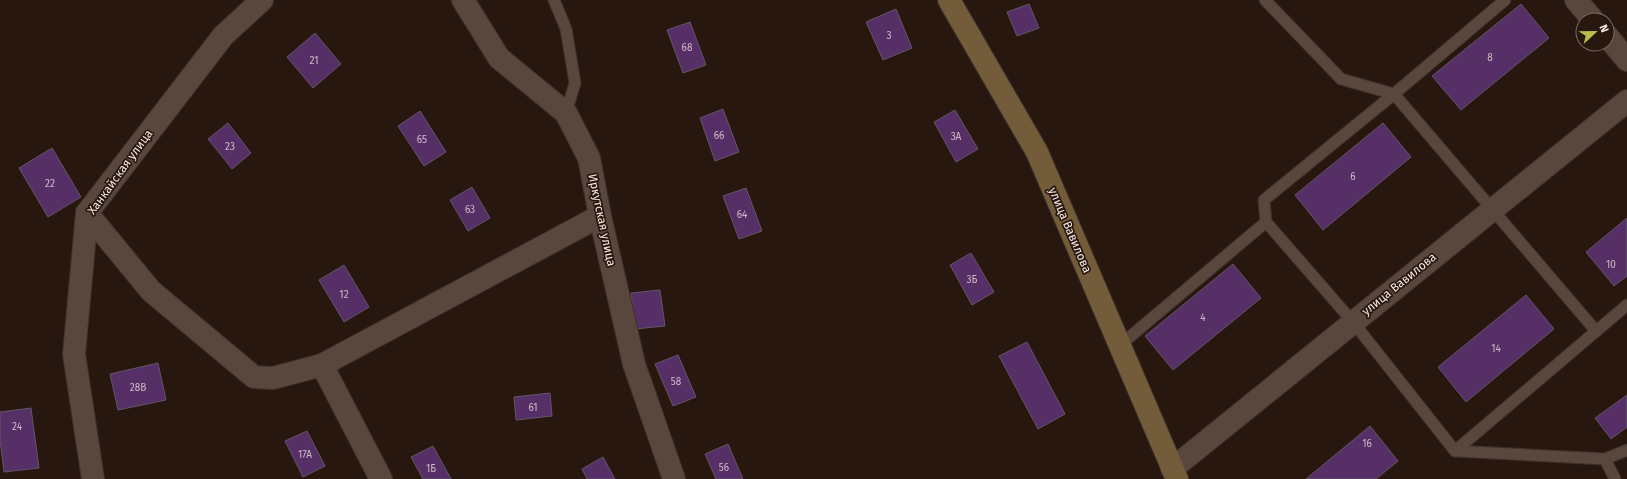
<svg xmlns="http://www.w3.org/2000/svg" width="1627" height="479" viewBox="0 0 1627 479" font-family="'Fira Sans',sans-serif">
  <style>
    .building { fill: #562f67; stroke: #625667 }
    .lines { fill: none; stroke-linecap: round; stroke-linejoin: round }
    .lane-casing { stroke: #3e312e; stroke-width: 13 }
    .street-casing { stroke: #3e312e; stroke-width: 24 }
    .secondary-casing { stroke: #3e312e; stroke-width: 24 }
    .lane { stroke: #59463d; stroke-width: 11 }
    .street { stroke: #59463d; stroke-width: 22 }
    .secondary { stroke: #725c39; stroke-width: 22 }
    .labels { text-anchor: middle; stroke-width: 3.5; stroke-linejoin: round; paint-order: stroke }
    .number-label { font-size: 10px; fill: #ccb9c3 }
    .street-label { font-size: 12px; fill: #f4e7e2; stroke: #28170f }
  </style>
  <rect width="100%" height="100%" fill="#28170f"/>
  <g class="building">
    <path d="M1029 4 1039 28 1017 36 1007 12Z"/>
    <path d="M1521 4 1549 38 1461 110 1432 76Z"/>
    <path d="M896 9 912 48 883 60 866 22Z"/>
    <path d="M690 22 706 65 683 73 667 30Z"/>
    <path d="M315 33 341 64 313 88 287 57Z"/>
    <path d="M723 109 739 152 715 161 700 118Z"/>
    <path d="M955 110 978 149 956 162 934 122Z"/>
    <path d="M420 111 446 152 424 166 398 126Z"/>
    <path d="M228 123 251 153 232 169 208 139Z"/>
    <path d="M1383 123 1411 157 1323 230 1295 195Z"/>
    <path d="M52 148 81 197 48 217 19 168Z"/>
    <path d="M472 187 490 218 468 231 450 200Z"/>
    <path d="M746 188 762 231 739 239 723 196Z"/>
    <path d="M1627 218V276L1614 286 1586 252Z"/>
    <path d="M971 253 994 292 972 305 950 265Z"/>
    <path d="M1233 264 1261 298 1173 370 1145 336Z"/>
    <path d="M344 265 369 307 344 322 319 280Z"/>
    <path d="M660 290 665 326 635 329 631 293Z"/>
    <path d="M1526 295 1554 329 1466 402 1438 367Z"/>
    <path d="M1027 342 1065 414 1038 429 999 356Z"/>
    <path d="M678 355 696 397 673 406 655 364Z"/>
    <path d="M158 363 166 400 118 410 110 374Z"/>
    <path d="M550 393 552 416 516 420 514 397Z"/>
    <path d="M1627 395V427L1611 439 1595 418Z"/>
    <path d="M31 408 39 468 4 472 0 440V412Z"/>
    <path d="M1370 426 1398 461 1376 479H1306Z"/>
    <path d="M307 431 325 466 303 477 285 441Z"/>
    <path d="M728 444 743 479H716L705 454Z"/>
    <path d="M433 446 451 479H423L411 457Z"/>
    <path d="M603 457 615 479H587L582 469Z"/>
  </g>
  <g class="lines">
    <defs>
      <g id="lane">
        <path d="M554 0 566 29 575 83 566 113"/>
        <path d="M1265 0 1341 79 1394 94 1596 331"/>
        <path d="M1505 0 1394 94 1264 200 1266 222 1353 322 1455 451 1605 459 1627 450"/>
        <path d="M1119 346 1266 222"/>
        <path d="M1455 451 1627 305"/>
        <path d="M1605 459 1615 479"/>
      </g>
      <g id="street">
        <path d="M463 0 499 58 566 113 589 158 600 216 634 364 674 479"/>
        <path d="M1576 0 1593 20"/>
        <path d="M1607 36 1627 60"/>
        <path d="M87 213 151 291 254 377 273 378 322 365 600 216"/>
        <path d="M322 365 381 479"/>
        <path d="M1172 469 1627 101"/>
        <path d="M93 479 74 354 87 213 223 36 262 0"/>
      </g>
      <path id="secondary" d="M949 0 1037 152 1177 479"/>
    </defs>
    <use href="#lane" class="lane-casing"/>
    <use href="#street" class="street-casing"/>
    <use href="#secondary" class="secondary-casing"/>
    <use href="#lane" class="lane"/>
    <use href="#street" class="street"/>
    <use href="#secondary" class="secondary"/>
  </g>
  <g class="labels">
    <g class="number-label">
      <text x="889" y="39">3</text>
      <text x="687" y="51">68</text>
      <text x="1490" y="61">8</text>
      <text x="314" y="64">21</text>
      <text x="719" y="139">66</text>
      <text x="956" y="140">3А</text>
      <text x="422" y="143">65</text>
      <text x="230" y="150">23</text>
      <text x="1353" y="180">6</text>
      <text x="50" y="187">22</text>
      <text x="470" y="213">63</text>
      <text x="742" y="218">64</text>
      <text x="1611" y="268">10</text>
      <text x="972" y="283">3Б</text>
      <text x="344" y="298">12</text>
      <text x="1203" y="321">4</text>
      <text x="1496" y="352">14</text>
      <text x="676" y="385">58</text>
      <text x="138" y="391">28В</text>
      <text x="533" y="411">61</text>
      <text x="17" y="430">24</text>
      <text x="1367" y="447">16</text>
      <text x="305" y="458">17А</text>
      <text x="724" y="471">56</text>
      <text x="431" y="472">1Б</text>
    </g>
    <g class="street-label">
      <text transform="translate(120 172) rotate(-54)" y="4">Ханкайская улица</text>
      <text transform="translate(602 220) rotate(78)" y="4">Иркутская улица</text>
      <text transform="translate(1070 230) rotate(67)" y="4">улица Вавилова</text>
      <text transform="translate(1399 284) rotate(-39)" y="4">улица Вавилова</text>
    </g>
  </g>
  <g transform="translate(1595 32) rotate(68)"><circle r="19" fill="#28170f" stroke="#7a6a63"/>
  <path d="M0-3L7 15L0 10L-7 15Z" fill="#b9c046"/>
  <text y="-6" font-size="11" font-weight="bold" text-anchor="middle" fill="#f4e7e2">N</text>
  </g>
</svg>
